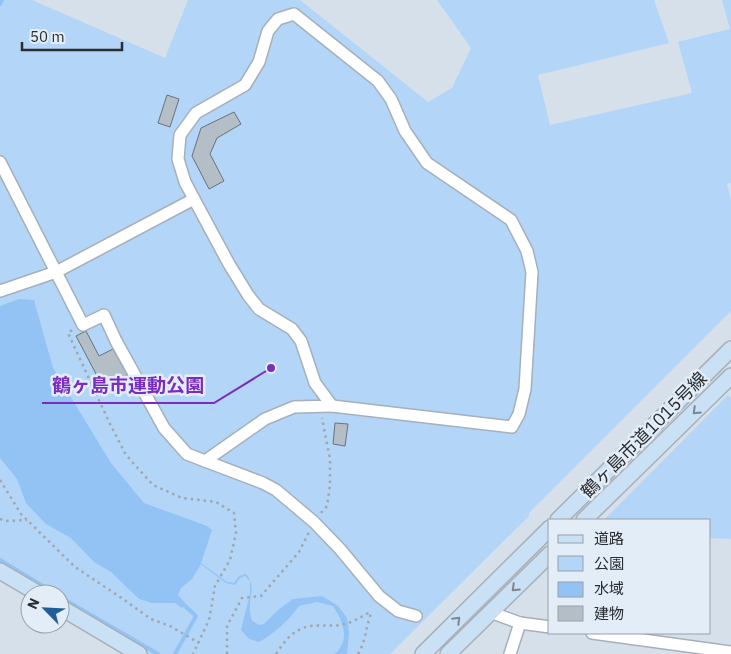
<svg xmlns="http://www.w3.org/2000/svg" width="731" height="654" viewBox="0 0 731 654" font-family="'IBM Plex Sans','Noto Sans JP',sans-serif">
  <style>
    .green { fill: #b3d5f7 }
    .water { fill: #92c3f4 }
    .lines { fill: none; stroke-linecap: round; stroke-linejoin: round }
    .stream { stroke: #92c3f4; stroke-width: 4 }
    .building { fill: #b4bec7; stroke: #69727b }
    .street-casing { stroke: #a6b0ba; stroke-width: 14 }
    .secondary-casing { stroke: #a6b0ba; stroke-width: 18 }
    .path { stroke: #a0a7af; stroke-width: 2.5; stroke-dasharray: 2.5 4; stroke-linecap: butt }
    .street { stroke: #fff; stroke-width: 11 }
    .secondary { stroke: #cae0f4; stroke-width: 15 }
    .oneway { stroke: #7a8692 }
    .labels { text-anchor: middle; stroke-width: 5; stroke-linejoin: round; paint-order: stroke }
    .street-label { font-size: 18px; fill: #292c30; stroke: #e3edf8 }
    .leader { fill: none; stroke: #7b2cbf; stroke-width: 2 }
    .callout-dot { fill: #7b2cbf; stroke: #e3edf8; stroke-width: 2 }
    .callout-label { font-size: 19px; text-anchor: middle; font-weight: bold; fill: #7b2cbf; stroke: #e3edf8; stroke-width: 5; stroke-linejoin: round; paint-order: stroke }
  </style>
  <rect width="100%" height="100%" fill="#d6e0ea"/>
  <g class="green">
    <path d="M0 0H32L165 58 188 0H300L428 102 452 88 471 48 437 0H654L669 43 538 75 550 125 692 93 678 42 730 29 722 0H731V183L727 184 731 200V311L529 513V516L390 654H149L60 601V594H48L0 565Z"/>
    <path d="M728 395 731 398V539L710 538V520H604Z"/>
  </g>
  <path class="water" d="M19 299 34 300 53 368 111 463 144 503 207 526 212 530 201 563 227 582 234 583 239 576 246 574C257 587 248 599 250 613 250 614 252 621 253 621L259 625 264 624 278 610 293 599 322 596 338 606 347 618 349 632 347 654H334C336 652 339 651 340 648 349 634 341 618 333 606L317 602 299 606C288 621 275 633 259 642L249 639 241 630 250 594V581L245 576 240 578 235 585 226 583 201 564 192 579 181 588 178 595 185 603 182 608 175 603H152L139 599 111 572 94 562 71 538 46 524 26 503 17 479 0 458V306Z"/>
  <g class="lines">
    <g class="stream">
      <path d="M0 4 2 0"/>
      <path d="M0 560 56 594"/>
      <path d="M60 597 158 654"/>
      <path d="M175 654 196 616 184 605"/>
    </g>
  </g>
  <g class="building">
    <path d="M167 95 179 99 170 127 158 123Z"/>
    <path d="M234 112 241 124 217 138 210 154 224 181 209 189 192 156 201 128Z"/>
    <path d="M86 331 99 356 113 349 128 376 104 389 76 336Z"/>
    <path d="M335 423 348 424 345 446 333 444Z"/>
  </g>
  <g class="lines">
    <defs>
      <g id="street">
        <path d="M0 162 83 325 104 315 116 341 164 428 187 454 205 461 265 419 294 407 332 406 315 383 301 341 292 329 259 309 248 295 229 264 194 199 56 272 0 291"/>
        <path d="M194 199 185 182 178 159 180 135 196 113 245 85 259 62 268 31 278 19 294 14 378 81 391 99 405 131 427 163 511 220 527 251 532 272 525 389 519 414 512 427 332 406"/>
        <path d="M205 461 263 483 276 490 314 522 340 549 379 596 398 611 416 616"/>
        <path d="M490 612 520 623 510 654"/>
        <path d="M520 623 550 627"/>
        <path d="M592 633 731 652"/>
      </g>
      <g id="secondary">
        <path d="M558 520 731 349"/>
        <path d="M584 520 731 376"/>
        <path d="M0 571 39 594"/>
        <path d="M60 607 139 654"/>
        <path d="M423 654 550 528"/>
        <path d="M448 654 550 554"/>
      </g>
    </defs>
    <use href="#street" class="street-casing"/>
    <use href="#secondary" class="secondary-casing"/>
    <g class="path">
      <path d="M72 330 68 333 110 424 126 455 153 485 182 498 216 502 234 513 236 533 230 560 215 586 209 620 193 654"/>
      <path d="M0 480 21 514 75 567 120 597 151 619 170 626 199 643"/>
      <path d="M321 513 327 506 330 485V459L322 418"/>
      <path d="M0 519 5 521 27 520"/>
      <path d="M227 654V626L242 598 261 596 299 552 309 532"/>
      <path d="M276 654C283 644 289 634 301 629 312 623 327 627 340 625 352 623 361 617 372 611"/>
      <path d="M358 654C366 641 366 625 372 611"/>
    </g>
    <use href="#street" class="street"/>
    <use href="#secondary" class="secondary"/>
  </g>
  <defs><path id="oneway-chevron" d="M-2-3.5L2.5 0L-2 3.5" fill="none" stroke-width="1.6" stroke-linecap="round" stroke-linejoin="round" transform="scale(1.25)"/></defs>
  <g class="oneway">
    <use href="#oneway-chevron" transform="translate(696 411) rotate(136)"/>
    <use href="#oneway-chevron" transform="translate(515 588) rotate(136)"/>
    <use href="#oneway-chevron" transform="translate(457 620) rotate(-45)"/>
  </g>
  <g class="labels">
    <g class="street-label">
      <text transform="translate(644 435) rotate(-45)" y="6">鶴ヶ島市道1015号線</text>
    </g>
  </g>
  <path class="leader" d="M271 368L214 403H42"/>
  <circle class="callout-dot" cx="271" cy="368" r="5"/>
  <g class="callout-label">
    <text x="128" y="392">鶴ヶ島市運動公園</text>
  </g>
  <rect x="548" y="519" width="162" height="115" fill="#e3edf8" stroke="#99a0a8"/>
  <rect x="558" y="535" width="25" height="8" fill="#cae0f4" stroke="#99a0a8"/>
  <text x="594" y="544" font-size="15" fill="#292c30">道路</text>
  <rect x="558" y="556" width="25" height="15" fill="#b3d5f7" stroke="#99a0a8"/>
  <text x="594" y="569" font-size="15" fill="#292c30">公園</text>
  <rect x="558" y="582" width="25" height="15" fill="#92c3f4" stroke="#99a0a8"/>
  <text x="594" y="594" font-size="15" fill="#292c30">水域</text>
  <rect x="558" y="606" width="25" height="15" fill="#b4bec7" stroke="#99a0a8"/>
  <text x="594" y="619" font-size="15" fill="#292c30">建物</text>
  <g transform="translate(45 609) rotate(294)"><circle r="24" fill="#e3edf8" stroke="#99a0a8"/>
  <path d="M0-4L9 19L0 12L-9 19Z" fill="#205f95"/>
  <text y="-8" font-size="14" font-weight="bold" text-anchor="middle" fill="#292c30">N</text>
  </g>
  <path d="M22 42v8h100v-8" fill="none" stroke="#292c30" stroke-width="2.5"/>
  <text x="30" y="42" font-size="15" fill="#292c30" stroke="#e3edf8" stroke-width="4" paint-order="stroke">50 m</text>
</svg>
